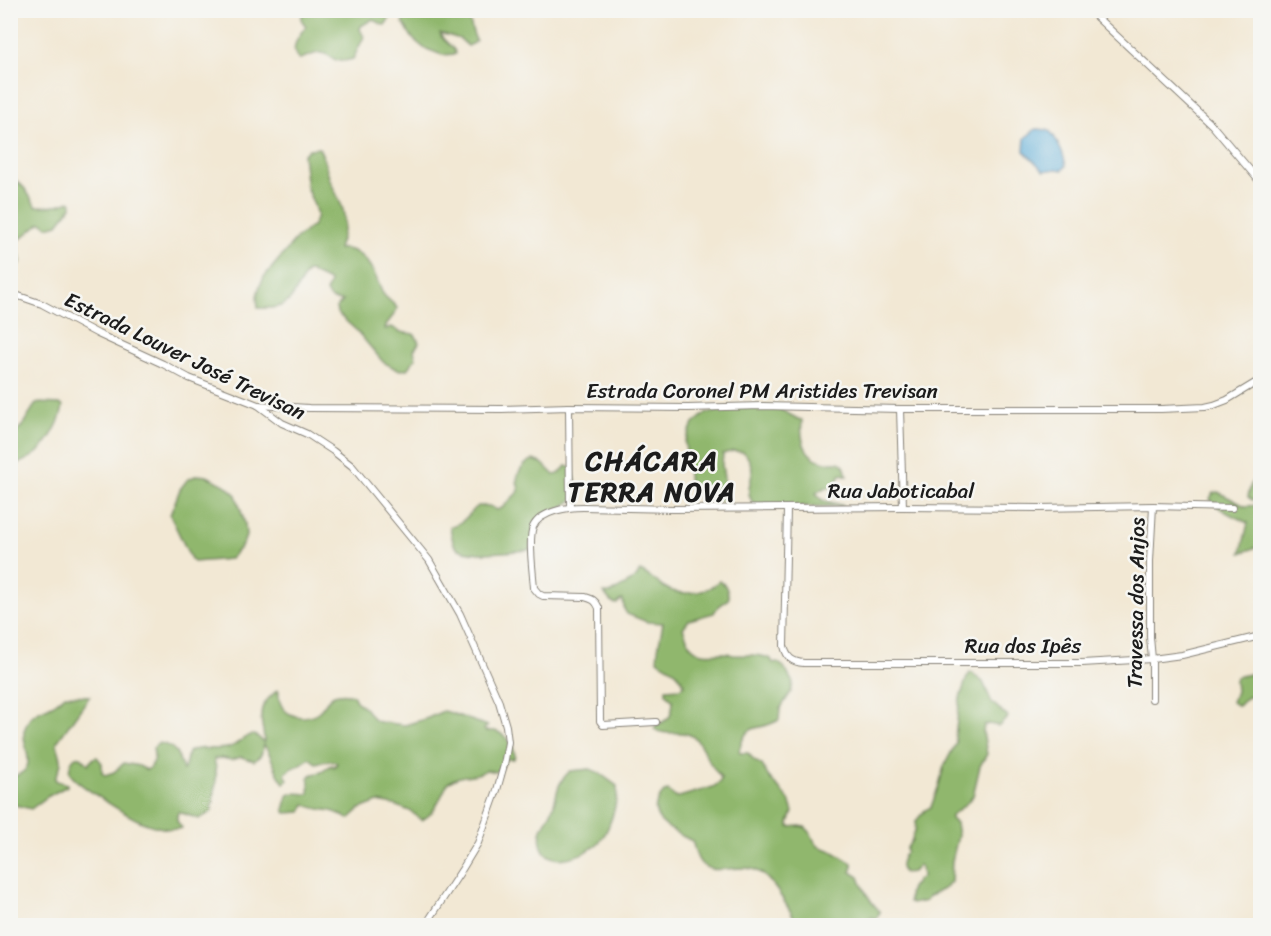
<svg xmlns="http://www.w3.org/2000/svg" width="1271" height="936" viewBox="0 0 1271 936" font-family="Sriracha,sans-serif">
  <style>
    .forest { fill: #90b76d; stroke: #566a44; stroke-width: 1.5 }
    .water { fill: #5eadd8; stroke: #3d647a; stroke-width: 1.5 }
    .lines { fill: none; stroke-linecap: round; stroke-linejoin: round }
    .minor-casing { stroke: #878278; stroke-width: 8 }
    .minor { stroke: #fff; stroke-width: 6 }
    .labels { text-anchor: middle; stroke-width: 5; stroke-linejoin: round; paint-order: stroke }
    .street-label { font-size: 21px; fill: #1c1c1c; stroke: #f6f6f2 }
    .district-label { font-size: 27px; font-weight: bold; letter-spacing: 1.5px; fill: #1c1c1c; stroke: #f6f6f2 }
  </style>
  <rect width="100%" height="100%" fill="#f6f6f2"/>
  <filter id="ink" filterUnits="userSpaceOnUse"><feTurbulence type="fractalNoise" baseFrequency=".0167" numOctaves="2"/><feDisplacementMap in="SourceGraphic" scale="12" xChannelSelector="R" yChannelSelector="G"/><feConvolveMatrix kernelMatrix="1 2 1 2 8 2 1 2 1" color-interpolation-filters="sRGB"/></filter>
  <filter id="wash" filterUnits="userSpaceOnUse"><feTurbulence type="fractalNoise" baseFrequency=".008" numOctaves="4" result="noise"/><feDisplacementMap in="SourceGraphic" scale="24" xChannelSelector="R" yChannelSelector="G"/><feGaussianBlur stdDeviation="1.35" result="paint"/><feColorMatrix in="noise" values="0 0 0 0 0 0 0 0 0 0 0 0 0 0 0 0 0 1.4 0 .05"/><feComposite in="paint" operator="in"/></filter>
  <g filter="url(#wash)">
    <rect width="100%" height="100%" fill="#f2e8d4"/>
    <g class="forest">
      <path d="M302 11 392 10 393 14 385 25H383L373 19 361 26 360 29 364 37 353 59C330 66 334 53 319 53 312 54 305 58 299 59 288 50 299 35 306 26L302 21Z"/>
      <path d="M401 11H466C471 21 471 30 476 40L474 43 468 46 460 39 440 33C442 42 454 45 456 54L442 55 424 48 413 39 403 23Z"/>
      <path d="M319 148C325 158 326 169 330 180 333 188 337 194 340 202 348 217 343 234 338 249 359 247 371 264 378 282 380 286 381 291 384 295 388 300 393 302 397 308 395 317 387 320 385 329L392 327C393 328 400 332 401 332 412 335 415 330 419 343L414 350 416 358 407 369 402 370 396 369 383 362 356 330 337 313 336 308 343 301C334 300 330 301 326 292L330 283 329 281 314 274 310 271 307 272C290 297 294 310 258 308L257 296 259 288 264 277 297 238 313 225 317 216 314 205 307 189 303 155 309 149Z"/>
      <path d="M10 177C17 181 23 185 27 192 31 197 31 201 36 206 47 207 60 205 70 201L72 203 71 207 58 224 48 227 43 223H40L18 241 17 243 21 262 17 266 11 268Z"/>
      <path d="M37 403 60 404 63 406C61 422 49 442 37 453 30 459 19 463 11 467V436C16 432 22 427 26 421 30 414 31 409 37 403Z"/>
      <path d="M736 406 776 407 798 419 802 420C800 439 804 458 826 462 833 463 839 459 844 466 846 469 846 473 847 476L842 474 839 476 836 486 824 488 816 493 822 500 845 506 756 507C739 488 759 479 749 460 748 457 745 454 743 452L733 451 723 454 722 465 725 485 722 501 699 497 689 487 685 442 693 424 707 412 711 413Z"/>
      <path d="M533 460 542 463 554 475 559 474 566 466 571 468C573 474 576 480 577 486 580 506 551 508 541 520 534 528 536 541 529 550 514 551 464 558 455 546 452 541 451 533 450 527 468 521 465 516 478 506H490L497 510 502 508 519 491C519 487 517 484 517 480 518 471 525 462 533 460Z"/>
      <path d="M1260 474V501L1252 500 1248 497C1250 487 1251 479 1260 474Z"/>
      <path d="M197 475 207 476 225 485 236 495 245 524 246 536 243 544 230 559 194 562 191 559 170 515 180 489 187 480Z"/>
      <path d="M1218 492 1245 506 1260 505V546L1241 553 1248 523C1236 517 1218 510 1210 499L1213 493Z"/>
      <path d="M640 571C649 575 656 582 664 587 680 597 706 594 719 581 727 584 727 590 729 598 724 604 717 605 714 613L689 620 683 628C685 633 687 640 690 645 700 657 712 653 725 653 732 653 728 654 734 655 748 656 758 653 771 659L773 663 777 662 784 667 793 683 791 692 780 709 779 720C756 733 747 720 739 751L740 753H748L755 761 762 765 768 776 789 800 793 812 789 823V827L800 826 805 827 810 832 815 842 818 846 832 851 852 863 853 867 851 872 859 877C863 891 871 902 880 912L876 919 870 917 867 925H799C789 911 774 880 759 872 739 860 709 881 698 859 695 853 694 846 692 841 672 831 640 817 664 792L668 791 675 797H679L713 787 720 782 721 778C716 771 711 765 707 758 701 746 697 734 682 733 672 732 663 735 654 729L656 725C670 720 672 716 673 701L666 693V689L680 688 684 685C680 672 668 666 657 660L658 649 663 623 647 622 627 614 624 609 623 600H621L617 604 612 603 604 593H612C622 584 633 585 640 571Z"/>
      <path d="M1260 657V698L1247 697 1238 706 1232 702 1236 691 1235 681 1236 677 1254 673Z"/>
      <path d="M970 673H973L975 676 983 682 992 703C998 706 1000 712 1007 715L1008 717 999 726 989 724 984 725 983 732 987 754 980 766 973 796 968 802 951 816V819L956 823 958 836 952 861 951 882 947 885V887L928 897 926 901 912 904 909 902C909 894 909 887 915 884L916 881 922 877 921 868 919 865 913 872 904 873C903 871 901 869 901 867 900 863 904 854 907 852L906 849 912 840 913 834 915 831 916 821 925 810 931 807 939 785 944 766 956 743 955 736 960 698 967 677Z"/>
      <path d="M277 690 279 691C276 713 300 724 318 712 324 708 326 699 334 695 340 693 347 693 353 695L356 701 366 709 374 720 379 722 405 725 428 718 443 711 448 712 488 726 484 729 485 731C486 731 495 731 495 731 506 734 517 748 514 759H507L501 768 496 772 486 770C474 779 461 772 448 783 441 796 436 813 422 820L410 811 394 805 378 802 360 809 349 819C344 817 340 814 335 812 325 809 314 810 305 804L301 812 286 813 284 810 288 795 294 793 309 794C310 789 308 780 309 778 310 773 315 774 318 773 324 772 327 767 332 765L334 767 337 763C331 758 322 762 316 763L309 758C302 766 292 765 285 774L288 780 284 783C274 772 273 756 264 745L261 755 254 761 241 757 231 760 222 758 214 759C219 775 214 794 212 810L210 813 199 819 179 812 177 815V821L182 828C173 832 152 826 142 822 130 817 73 783 70 773 68 766 73 754 81 757 83 758 87 763 88 764L94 758 97 757 102 763V773L105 775 114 772 124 763 139 766 147 770C155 762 155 759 153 748L159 743C177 746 178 755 183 770L185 767 188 752C200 745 213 751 227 748 236 747 243 735 253 735 258 735 261 740 264 743 265 732 257 715 264 704 267 699 273 695 277 690Z"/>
      <path d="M65 695 90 696 57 742C57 749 62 756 61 763 60 768 57 774 55 779L57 781 67 784V786L47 797 31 809 11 804V777C41 770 22 749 24 731 25 727 28 721 30 718 35 711 43 710 50 706 56 704 60 699 65 695Z"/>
      <path d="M590 769 599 773 617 786C618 802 609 836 595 846 582 856 550 868 542 847 540 842 540 838 541 833 542 826 548 819 551 812 559 794 554 786 570 771Z"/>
    </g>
    <path class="water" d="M1036 129C1053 129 1052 133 1060 148 1063 154 1065 158 1066 166L1063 170 1056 169 1044 171 1024 151 1025 138Z"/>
  </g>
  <g filter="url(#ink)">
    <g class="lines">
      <defs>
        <g id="minor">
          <path d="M1089 10 1212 125 1260 182"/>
          <path d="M10 293 42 304 98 334 163 364 189 378 258 405 282 423 307 434 333 451 352 466 429 560 460 614 499 702 506 726 508 742 504 765 497 790 478 843 461 871 425 926"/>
          <path d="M258 405 309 408 502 409 569 407 688 408 762 406 900 409H1161L1205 407 1214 405 1227 400 1260 380"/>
          <path d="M569 407 570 507"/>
          <path d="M900 409 903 507"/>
          <path d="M787 509 784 646C787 658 792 662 804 663H1082L1152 659 1182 655 1260 636"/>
          <path d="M1152 699V659L1150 637V561L1153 506"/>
          <path d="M656 722 603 725 600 721 599 608C596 601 593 599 585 597L543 596 539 594 534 588C533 573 528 539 533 527 540 511 568 507 583 507L674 509 903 507 1039 508 1153 506 1232 508"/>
        </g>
      </defs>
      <use href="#minor" class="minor-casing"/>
      <use href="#minor" class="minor"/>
    </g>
  </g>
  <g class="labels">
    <g class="street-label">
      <text transform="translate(185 356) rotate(26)" y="7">Estrada Louver José Trevisan</text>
      <text x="762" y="398">Estrada Coronel PM Aristides Trevisan</text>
      <text x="901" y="498">Rua Jaboticabal</text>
      <text transform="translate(1136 603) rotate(-89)" y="7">Travessa dos Anjos</text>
      <text x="1023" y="653">Rua dos Ipês</text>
    </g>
    <g class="district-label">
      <text x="652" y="470">CHÁCARA<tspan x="652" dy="31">TERRA NOVA</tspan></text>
    </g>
  </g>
  <rect width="1271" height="936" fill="none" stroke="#f6f6f2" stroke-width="36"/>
</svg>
